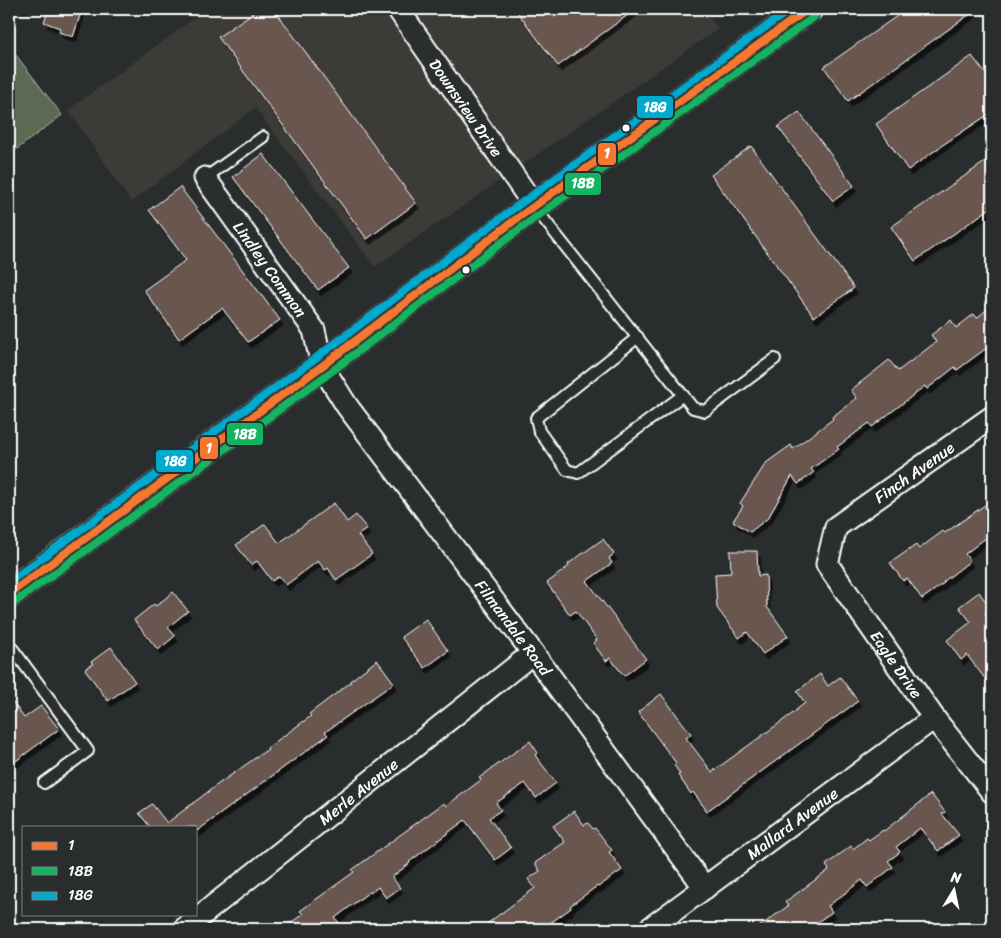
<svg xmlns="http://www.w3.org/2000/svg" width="1001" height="938" viewBox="0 0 1001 938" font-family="Sriracha,sans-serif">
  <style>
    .built { fill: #3c3a38 }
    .green { fill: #5c6a52; stroke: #aeb4a8 }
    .building { fill: #67574f; stroke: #fff; filter: url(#shadow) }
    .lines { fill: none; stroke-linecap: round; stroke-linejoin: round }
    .lane-casing { stroke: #fff; stroke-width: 14 }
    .street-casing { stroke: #fff; stroke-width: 25 }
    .primary-casing { stroke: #fff; stroke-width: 31 }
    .lane { stroke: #2a2d2e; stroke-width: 10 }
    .street { stroke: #2a2d2e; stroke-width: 21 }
    .primary { stroke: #746a5a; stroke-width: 28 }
    .bus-1-casing { stroke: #2a2d2e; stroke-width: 11 }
    .bus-2-casing { stroke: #2a2d2e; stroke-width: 11 }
    .bus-3-casing { stroke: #2a2d2e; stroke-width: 11 }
    .bus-1 { stroke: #f47831; stroke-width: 8 }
    .bus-2 { stroke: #13b361; stroke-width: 8 }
    .bus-3 { stroke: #00a9ce; stroke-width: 8 }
    .bus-dot { fill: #fff; stroke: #2a2d2e; stroke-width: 2 }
    .labels { text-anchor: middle; stroke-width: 4; stroke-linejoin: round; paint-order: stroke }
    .street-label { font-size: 16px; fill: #fff; stroke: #2a2d2e }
    .line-badge { stroke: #2a2d2e; stroke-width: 2 }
    .badge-label { font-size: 14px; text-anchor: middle; font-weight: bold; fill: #fff }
  </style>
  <defs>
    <filter id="shadow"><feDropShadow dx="3" dy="5.5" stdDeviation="0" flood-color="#0009"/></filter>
  </defs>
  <rect width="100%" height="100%" fill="#2a2d2e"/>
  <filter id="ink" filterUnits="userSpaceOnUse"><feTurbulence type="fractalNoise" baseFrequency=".02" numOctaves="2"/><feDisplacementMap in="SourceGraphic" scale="10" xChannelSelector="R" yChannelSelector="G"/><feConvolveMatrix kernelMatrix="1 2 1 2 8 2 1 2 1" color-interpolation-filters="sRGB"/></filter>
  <g filter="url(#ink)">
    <path class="built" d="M207 9H703L718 29 375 267 255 108 131 202 68 110Z"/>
    <path class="green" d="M9 46 62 115 9 155Z"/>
    <g class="building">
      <path d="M49 9H82L73 37 59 32 60 28 44 22Z"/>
      <path d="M258 9H274L416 203 367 239 218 37Z"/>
      <path d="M515 9H636L558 66Z"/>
      <path d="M907 9H977L848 101 824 67Z"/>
      <path d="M972 56 992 82V112L944 144 908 170 876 124Z"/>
      <path d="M799 112 854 186 833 201 778 127Z"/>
      <path d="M751 146 854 288 814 317 711 175Z"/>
      <path d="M263 154 349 268 318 290 233 177Z"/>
      <path d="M992 157V207L915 261 891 227Z"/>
      <path d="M180 187 280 320 248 342 222 308 179 339 144 290 186 260 149 210Z"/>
      <path d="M992 305V344L957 370 955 367 927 389 925 386 872 427 869 423 837 447 839 449 811 469 814 472 798 484 792 476 768 518 750 532 733 521 743 506 740 503 766 463 791 445 793 449 833 419 832 417 857 398 851 390 889 360 898 371 936 342 931 335 951 320 956 328 974 314 977 318Z"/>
      <path d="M992 500V533L965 554 970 561 943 582 944 583 922 599 907 578 903 581 890 563 916 545 919 549 943 531 945 533 972 514Z"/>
      <path d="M334 503 347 522 356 515 367 529 358 535 372 554 336 580 328 568 325 570 318 561 286 585 279 576 272 581 257 561 251 565 236 545 265 524 279 543Z"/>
      <path d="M603 539 614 554 609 558 612 563 587 581 646 659 624 676 610 658 606 661 593 643 597 640 576 611 570 615 547 583 569 566 568 564Z"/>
      <path d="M730 551H757L758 576 766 575 767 607 788 636 763 654 747 632 739 638 717 608 715 574 731 573Z"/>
      <path d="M173 592 188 611 168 627 175 636 158 650 134 620 154 604 156 606Z"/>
      <path d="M979 592 991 609 985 613 992 622V688L967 655 961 660 947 640 971 622 959 607Z"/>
      <path d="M426 619 448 651 425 668 401 637Z"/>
      <path d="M111 647 135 682 108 701 85 669 93 664 91 662Z"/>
      <path d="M377 660 394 683 325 732 328 735 197 831 196 827H150L139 813 152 804 167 823 217 785 268 749 267 748 311 716 309 714 351 682 350 681Z"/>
      <path d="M820 674 828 686 840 677 858 701 707 811 693 792 691 794 678 775 680 774 674 765 676 763 638 712 661 694 691 734 686 738 712 772 796 711V710L805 703 797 691Z"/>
      <path d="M9 697 24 718 41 706 59 729 9 766Z"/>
      <path d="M530 741 538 753 535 755 556 783 536 798 525 783 496 803 501 810 489 818 511 848 495 860 465 820 409 862 410 863 392 877 400 888 386 898 378 887 370 893 369 892 335 918 344 929H282L303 914 300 911 354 872 352 870 444 803 446 806 481 780 479 778Z"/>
      <path d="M931 794 945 812 942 814 959 835 938 851 920 828 896 847 900 852 888 861 893 867 867 887 862 880 828 906 832 912 807 929H756L788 906 785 902 829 870 826 865 851 846 853 849 867 838 869 840 883 830 884 831Z"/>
      <path d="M574 811 584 825 588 823 593 829 595 828 612 850 609 852 622 870 598 887 597 886 570 906 571 908 542 929H480L535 888 528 879 540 871 535 863 565 842 553 826Z"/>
    </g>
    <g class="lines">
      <defs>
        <g id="lane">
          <path d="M205 178 263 137"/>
          <path d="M535 208 693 408 705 411 775 359"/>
          <path d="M638 337 536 418 539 431 567 470 578 473 683 395"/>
          <path d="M9 644 88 751 44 783"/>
        </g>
        <g id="street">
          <path id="s1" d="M398 9 535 207"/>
          <path id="s2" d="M205 178 314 330 322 366 347 406 533 653 705 888"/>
          <path id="s3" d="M992 417 836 527 827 564 934 718 992 792"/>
          <path id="s4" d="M184 929 533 653"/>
          <path id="s5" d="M649 929 934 718"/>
        </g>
        <path id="primary" d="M9 594 322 366 515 220 808 9"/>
      </defs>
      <use href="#lane" class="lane-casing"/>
      <use href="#street" class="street-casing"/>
      <use href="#primary" class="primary-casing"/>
      <use href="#lane" class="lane"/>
      <use href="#street" class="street"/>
      <use href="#primary" class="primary"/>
      <defs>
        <path id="bus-1" d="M9 594 322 366 515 220 808 9"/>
        <path id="bus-2" d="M15 602 328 374 521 228 814 17"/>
        <path id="bus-3" d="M9 582 316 358 509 212 791 9"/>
      </defs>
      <use href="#bus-1" class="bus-1-casing"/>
      <use href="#bus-2" class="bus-2-casing"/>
      <use href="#bus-3" class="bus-3-casing"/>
      <use href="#bus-1" class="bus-1"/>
      <use href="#bus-2" class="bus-2"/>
      <use href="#bus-3" class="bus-3"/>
    </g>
  </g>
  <g class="bus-dot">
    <circle cx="626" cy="128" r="4.5"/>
    <circle cx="466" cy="270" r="4.5"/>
  </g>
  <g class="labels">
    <g class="street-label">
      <text dy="6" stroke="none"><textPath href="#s1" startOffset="120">Downsview Drive</textPath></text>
      <text dy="6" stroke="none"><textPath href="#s2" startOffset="112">Lindley Common</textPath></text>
      <text transform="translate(914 472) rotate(-35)" y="6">Finch Avenue</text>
      <text dy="6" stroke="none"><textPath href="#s2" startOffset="548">Filmandale Road</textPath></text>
      <text dy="6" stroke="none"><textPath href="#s3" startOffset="351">Eagle Drive</textPath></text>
      <text dy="6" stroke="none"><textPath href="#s4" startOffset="222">Merle Avenue</textPath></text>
      <text dy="6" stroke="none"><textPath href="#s5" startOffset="178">Mallard Avenue</textPath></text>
    </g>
  </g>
  <g class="line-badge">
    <rect x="636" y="95" width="38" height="24" rx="5" fill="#00a9ce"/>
    <rect x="597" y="142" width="20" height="24" rx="5" fill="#f47831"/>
    <rect x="564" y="172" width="38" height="24" rx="5" fill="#13b361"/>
    <rect x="226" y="422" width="38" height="24" rx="5" fill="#13b361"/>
    <rect x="199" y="436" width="20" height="24" rx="5" fill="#f47831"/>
    <rect x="155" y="449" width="39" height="24" rx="5" fill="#00a9ce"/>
  </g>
  <g class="badge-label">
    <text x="655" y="112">18G</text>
    <text x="607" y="158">1</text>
    <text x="583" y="188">18B</text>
    <text x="245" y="439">18B</text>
    <text x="209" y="453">1</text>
    <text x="175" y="466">18G</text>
  </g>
  <rect width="1001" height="938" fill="none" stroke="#2a2d2e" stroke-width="30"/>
  <rect x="15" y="15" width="971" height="908" fill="none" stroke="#fff" stroke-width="2" filter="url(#ink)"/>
  <rect x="22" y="826" width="175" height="90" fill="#2a2d2e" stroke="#7f8182"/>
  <rect x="32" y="842" width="25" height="8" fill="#f47831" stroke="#7f8182"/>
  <text x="68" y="850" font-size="15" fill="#ffffff">1</text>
  <rect x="32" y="867" width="25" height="8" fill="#13b361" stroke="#7f8182"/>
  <text x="68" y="876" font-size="15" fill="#ffffff">18B</text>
  <rect x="32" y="892" width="25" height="8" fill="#00a9ce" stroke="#7f8182"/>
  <text x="68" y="900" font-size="15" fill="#ffffff">18G</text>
  <g transform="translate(954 890) rotate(10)" stroke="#2a2d2e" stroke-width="4" paint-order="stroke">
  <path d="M0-4L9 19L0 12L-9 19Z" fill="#ffffff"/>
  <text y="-8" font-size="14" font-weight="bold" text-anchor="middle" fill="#ffffff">N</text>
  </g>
</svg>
